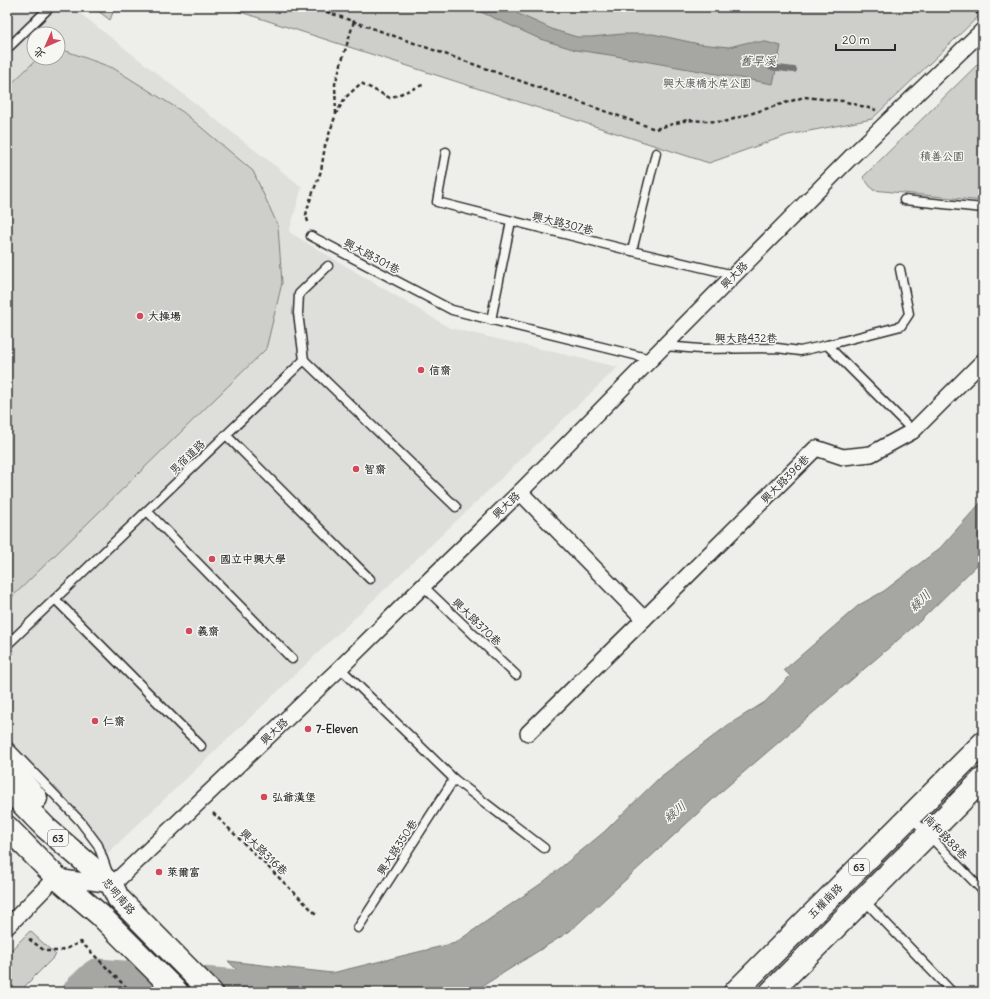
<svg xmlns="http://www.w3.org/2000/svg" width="990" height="999" viewBox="0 0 990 999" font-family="Delius,'LXGW WenKai TC',sans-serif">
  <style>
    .built { fill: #dededb; fill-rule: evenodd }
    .green { fill: #cececa; stroke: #7c7c7a }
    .water { fill: #a6a6a3; stroke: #757573 }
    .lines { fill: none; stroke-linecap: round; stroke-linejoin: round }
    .stream { stroke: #757573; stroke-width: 6 }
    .river { stroke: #a6a6a3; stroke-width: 35 }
    .service-casing { stroke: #2b2b2b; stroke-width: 11 }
    .minor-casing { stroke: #2b2b2b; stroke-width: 18 }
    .primary-casing { stroke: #2b2b2b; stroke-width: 25 }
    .path { stroke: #2b2b2b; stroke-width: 2.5; stroke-dasharray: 4 3; stroke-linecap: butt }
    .service { stroke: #f6f6f2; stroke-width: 8 }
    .minor { stroke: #f6f6f2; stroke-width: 15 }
    .primary { stroke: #f6f6f2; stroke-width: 22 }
    .poi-dot { fill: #d1495b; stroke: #f6f6f2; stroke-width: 1.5 }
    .labels { text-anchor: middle; stroke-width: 3; stroke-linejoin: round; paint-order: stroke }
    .shield { fill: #f6f6f2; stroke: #686867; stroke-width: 1 }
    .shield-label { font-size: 10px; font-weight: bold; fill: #2b2b2b }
    .park-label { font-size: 11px; fill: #545453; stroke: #f6f6f2 }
    .street-label { font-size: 11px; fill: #2b2b2b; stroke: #f6f6f2 }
    .poi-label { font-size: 11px; font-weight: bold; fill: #2b2b2b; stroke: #f6f6f2; text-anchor: start }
    .water-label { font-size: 12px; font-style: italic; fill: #565655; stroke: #f6f6f2 }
  </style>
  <rect width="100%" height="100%" fill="#eeeeea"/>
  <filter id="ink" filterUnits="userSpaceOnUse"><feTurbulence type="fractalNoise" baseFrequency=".025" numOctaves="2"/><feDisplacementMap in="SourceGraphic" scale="8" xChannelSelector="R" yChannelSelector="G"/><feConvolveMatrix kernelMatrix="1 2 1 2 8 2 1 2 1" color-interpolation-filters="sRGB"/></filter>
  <g filter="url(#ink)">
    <path class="built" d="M7 7H72L302 187 289 232 450 328 618 367 108 853 7 751ZM34 34H58V58H34Z"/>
    <g class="green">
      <path d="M93 7H115L110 20Z"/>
      <path d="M225 7H983V12L872 119 788 135 709 163Z"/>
      <path d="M58 48 113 68 183 112 253 171 278 226 282 283 266 349 7 602V88L38 58H58Z"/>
      <path d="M983 59V201L873 190 863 177Z"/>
      <path d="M30 931 56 955 19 992H7V954Z"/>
    </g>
    <g class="water">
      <path d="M470 7H503L554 30 577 37H591L622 34H653L699 44 729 47 749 42H766L781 46 773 84 610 55 576 50 540 39Z"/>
      <path d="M983 500V559L920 621 723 790 570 931 473 992H259L228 961 332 973 455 943 542 883 604 832 659 778 728 725 765 702 790 676 784 670 859 605 884 591 940 548Z"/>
    </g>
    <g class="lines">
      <path class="stream" d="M770 67 794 70"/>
      <path class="river" d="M80 992 97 976 307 992"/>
      <defs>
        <g id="service">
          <path d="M7 49 50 7"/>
          <path d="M446 152 437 202 632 251 734 275"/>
          <path d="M904 200 983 208"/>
          <path d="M311 236 452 310 651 359"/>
          <path d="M632 251 656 153"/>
          <path d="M491 320 511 221"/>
          <path d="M827 345 913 431"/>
          <path d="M665 346 700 349 777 348 800 351 827 345 901 326 909 314 900 269"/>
          <path d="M304 360 456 507"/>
          <path d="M226 435 370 579"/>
          <path d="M147 511 292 659"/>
          <path d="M423 586 516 675"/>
          <path d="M55 599 201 746"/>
          <path d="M7 645 304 360 298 313 299 294 328 266"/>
          <path d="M340 668 454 779 358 928"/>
          <path d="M7 745 80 821 98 845 108 873"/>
          <path d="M454 779 544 848"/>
          <path d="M911 817 983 891"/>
          <path d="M864 900 952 992"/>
        </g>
        <g id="minor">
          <path d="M520 492 644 619"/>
          <path d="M528 733 644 619 816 448 843 457 871 454 913 431 983 361"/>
          <path d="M7 927 56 877 112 885 340 668 423 586 520 492 651 359 850 158 983 30"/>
        </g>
        <g id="primary">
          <path d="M7 764 36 798"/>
          <path d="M7 788 46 828 112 885 118 898 211 992"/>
          <path d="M7 827 56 877 100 915 177 992"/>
          <path d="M735 992 983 743"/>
          <path d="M771 992 983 779"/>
        </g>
      </defs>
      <use href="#service" class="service-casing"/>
      <use href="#minor" class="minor-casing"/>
      <use href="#primary" class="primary-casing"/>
      <g class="path">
        <path d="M313 7 655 129 687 120 724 122 804 97 843 101 876 110"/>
        <path d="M607 7 615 11 632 7"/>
        <path d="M976 14 983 7"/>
        <path d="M336 114 335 84 354 21"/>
        <path d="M308 222 306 215 309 203 321 171 325 146 336 114 345 98 361 83 390 98 425 84"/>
        <path d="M213 813 317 915"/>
        <path d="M29 939 45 951H59L66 949 81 942 131 992"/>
      </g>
      <use href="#service" class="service"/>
      <use href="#minor" class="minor"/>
      <use href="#primary" class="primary"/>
    </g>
  </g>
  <g class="poi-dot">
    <circle cx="140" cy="316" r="4"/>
    <circle cx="421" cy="370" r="4"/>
    <circle cx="356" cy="469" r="4"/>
    <circle cx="212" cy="559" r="4"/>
    <circle cx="189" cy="631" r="4"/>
    <circle cx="95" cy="721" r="4"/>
    <circle cx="308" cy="729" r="4"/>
    <circle cx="264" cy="797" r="4"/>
    <circle cx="159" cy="872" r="4"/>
  </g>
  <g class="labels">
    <g class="shield">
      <rect x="48" y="830" width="20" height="16" rx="3"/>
      <rect x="849" y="859" width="20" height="16" rx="3"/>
    </g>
    <g class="shield-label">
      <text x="58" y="842">63</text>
      <text x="859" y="871">63</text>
    </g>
    <g class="park-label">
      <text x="707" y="87">興大康橋水岸公園</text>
      <text x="942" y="160">積善公園</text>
    </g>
    <g class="street-label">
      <text transform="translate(563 223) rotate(14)" y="4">興大路307巷</text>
      <text transform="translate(372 256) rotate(28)" y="4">興大路301巷</text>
      <text transform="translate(734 275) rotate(-45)" y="4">興大路</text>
      <text x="746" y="342">興大路432巷</text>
      <text transform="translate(187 457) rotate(-44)" y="4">男宿道路</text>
      <text transform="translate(785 479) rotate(-45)" y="4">興大路396巷</text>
      <text transform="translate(506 505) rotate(-44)" y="4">興大路</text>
      <text transform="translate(477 622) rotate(44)" y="4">興大路370巷</text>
      <text transform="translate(274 731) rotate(-43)" y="4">興大路</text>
      <text transform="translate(946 837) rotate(46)" y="4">南和路88巷</text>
      <text transform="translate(397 847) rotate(-57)" y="4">興大路350巷</text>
      <text transform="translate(264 852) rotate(44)" y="4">興大路316巷</text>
      <text transform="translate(119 896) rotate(50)" y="4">忠明南路</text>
      <text transform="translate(825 901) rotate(-45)" y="4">五權南路</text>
    </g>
    <g class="poi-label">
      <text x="148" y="320">大操場</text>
      <text x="429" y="374">信齋</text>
      <text x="364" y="473">智齋</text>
      <text x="220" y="563">國立中興大學</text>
      <text x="197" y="635">義齋</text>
      <text x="103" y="725">仁齋</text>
      <text x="316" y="733">7-Eleven</text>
      <text x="272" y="801">弘爺漢堡</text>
      <text x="167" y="876">萊爾富</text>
    </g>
    <g class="water-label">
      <text x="758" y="65">舊旱溪</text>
      <text transform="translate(920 601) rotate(-44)" y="4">綠川</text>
      <text transform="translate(675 812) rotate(-39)" y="4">綠川</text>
    </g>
  </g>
  <rect width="990" height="999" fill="none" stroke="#f6f6f2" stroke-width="24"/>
  <rect x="12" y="12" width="966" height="975" fill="none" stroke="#2b2b2b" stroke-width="1.5" filter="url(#ink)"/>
  <g transform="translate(46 46) rotate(225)"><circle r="19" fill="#f6f6f2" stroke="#a5a5a2"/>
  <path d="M0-3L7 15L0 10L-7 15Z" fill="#d1495b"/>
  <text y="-6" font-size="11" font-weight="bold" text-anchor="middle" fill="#2b2b2b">北</text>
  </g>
  <path d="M836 44v6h59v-6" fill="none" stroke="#2b2b2b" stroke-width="2"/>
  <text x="842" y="44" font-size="12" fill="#2b2b2b" stroke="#f6f6f2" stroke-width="3" paint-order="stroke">20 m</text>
</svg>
